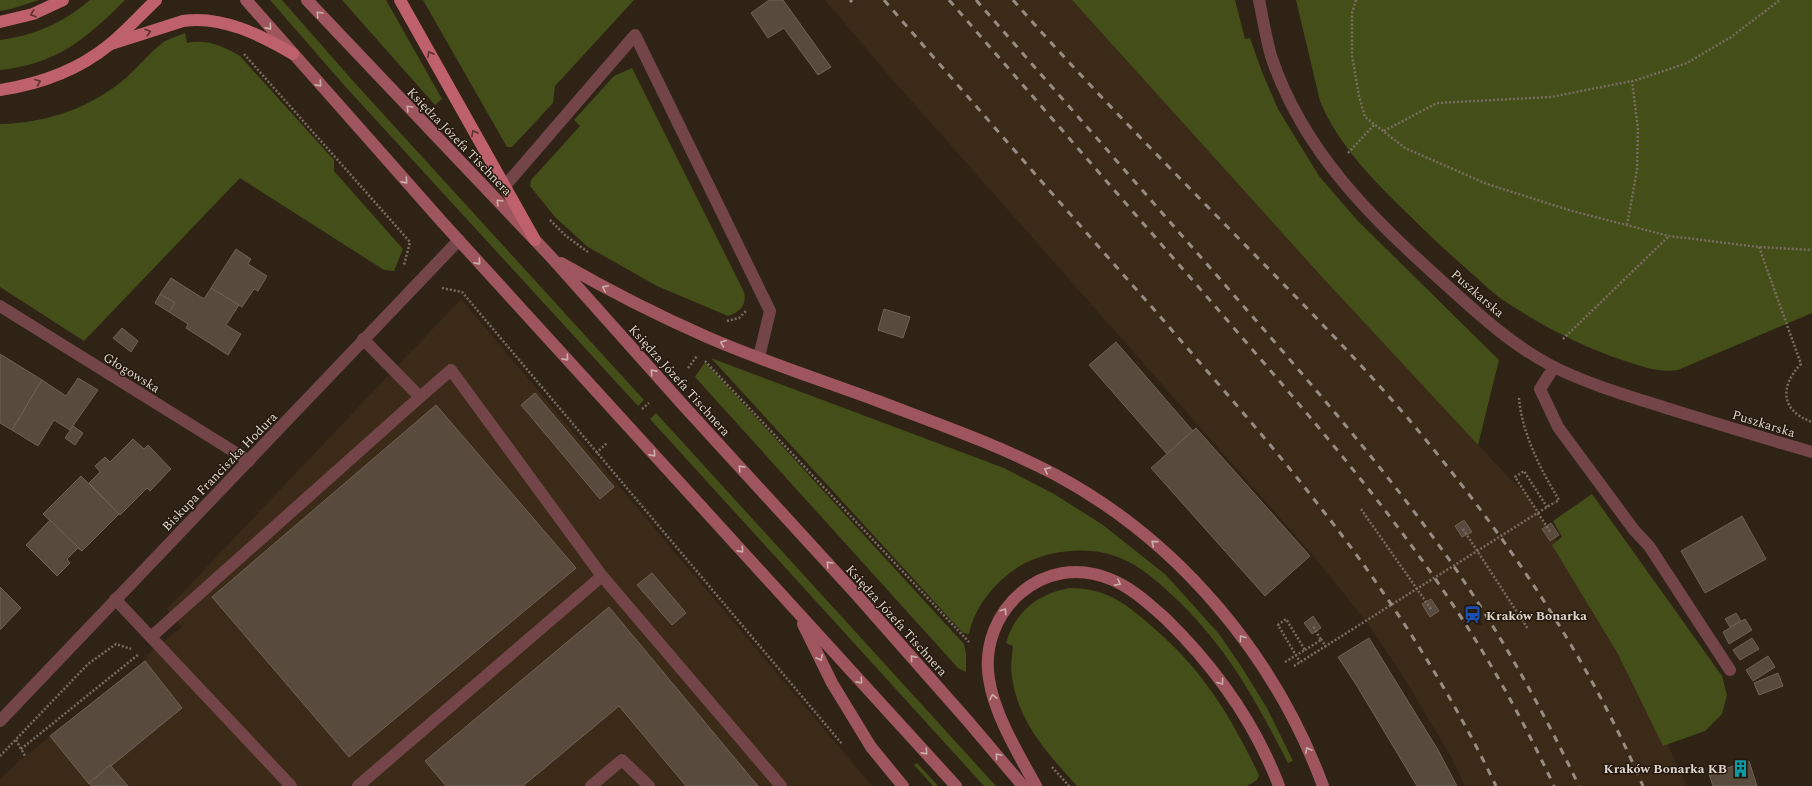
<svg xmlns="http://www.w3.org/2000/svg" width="1812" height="786" viewBox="0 0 1812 786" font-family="Spectral,serif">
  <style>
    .built { fill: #3b2a18 }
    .green { fill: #434e18 }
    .building { fill: #584a3d; stroke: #6f6153 }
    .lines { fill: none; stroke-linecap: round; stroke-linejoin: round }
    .path { stroke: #786d62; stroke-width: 2.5; stroke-dasharray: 2 2; stroke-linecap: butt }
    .lane { stroke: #734549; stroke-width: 12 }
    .street { stroke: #734549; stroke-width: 12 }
    .secondary { stroke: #9e555d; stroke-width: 12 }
    .primary { stroke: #bf616c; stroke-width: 12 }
    .rail { stroke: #968c82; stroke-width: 3; stroke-dasharray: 7 7; stroke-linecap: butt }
    .oneway { stroke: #5b322e }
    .oneway2 { stroke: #cbafac }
    .labels { text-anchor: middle; stroke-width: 3; stroke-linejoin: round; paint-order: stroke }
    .street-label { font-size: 13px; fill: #ded6ce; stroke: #25190d }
    .poi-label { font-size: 13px; font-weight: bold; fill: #ded6ce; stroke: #25190d; text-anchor: start }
  </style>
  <rect width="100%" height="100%" fill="#2f2316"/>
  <g class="built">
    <path d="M825 0H1072L1322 277 1478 445 1526 495 1610 620 1687 786H1465L1450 755 1403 676 1366 621 1312 554 886 72Z"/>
    <path d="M461 299 872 786H0V779L19 761 145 661 148 654 182 627 167 609Z"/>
  </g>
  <g class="green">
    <path d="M0 0H39L11 9 0 11Z"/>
    <path d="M90 0H125C86 39 57 64 0 70V40C35 35 63 23 90 0Z"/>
    <path d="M270 0H282L353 81 644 400 638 406 343 84Z"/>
    <path d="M342 0H386L442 99 435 105Z"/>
    <path d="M423 0H634L555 86 553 103 512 147H507Z"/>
    <path d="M1072 0H1235L1245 39 1250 38 1262 72 1278 109 1319 176 1357 220 1499 360 1478 445 1322 277Z"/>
    <path d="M1296 0H1812V313L1678 370C1658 373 1641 366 1622 360 1580 346 1540 325 1503 300 1494 294 1486 286 1478 279 1454 258 1431 237 1409 215 1375 182 1338 145 1320 101Z"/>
    <path d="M185 33 187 43C206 39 223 46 240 56L334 160V171L403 249 394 271 384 270 240 178 84 341 0 287V124C47 123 91 108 127 77 138 67 154 48 165 41 171 38 178 36 185 33Z"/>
    <path d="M632 68 744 292C747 305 740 312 728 316L657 286 588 247 555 217 530 186 531 180 580 126 574 120 614 76Z"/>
    <path d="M711 358 1004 468 1054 494 1103 525 1166 575 1219 634 1241 666 1267 708 1293 761 1288 763C1255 699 1226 645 1172 595 1154 578 1135 562 1112 555 1086 547 1056 550 1032 560 1003 572 975 603 969 634L963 633Z"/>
    <path d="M705 362 964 644 966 654V672L958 668 695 377Z"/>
    <path d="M656 413 996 786H984L650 419Z"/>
    <path d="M1592 494 1722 676 1727 695 1722 714 1705 731 1663 746 1618 654 1552 545 1562 537 1553 521Z"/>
    <path d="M1069 588C1108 588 1128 605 1156 630 1205 673 1231 717 1259 775L1257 780 1247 786H1077C1048 754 1018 722 1012 677 1010 667 1012 656 1013 646L1006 643C1015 612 1037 594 1069 588Z"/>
    <path d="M917 763 938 786H933L914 765Z"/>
  </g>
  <g class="building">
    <path d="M769 0H783L831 67 818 75 784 28 768 38 751 13Z"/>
    <path d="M236 249 251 259 248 264 267 276 258 291 254 289 242 307 211 288Z"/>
    <path d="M171 278 204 299 211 288 239 305 226 325 241 334 228 355 186 328 188 324 169 312 175 303 160 294Z"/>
    <path d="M160 294 175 303 169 312 155 303Z"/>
    <path d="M884 309 910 317 903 338 878 330Z"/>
    <path d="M122 328 138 341 131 352 113 338Z"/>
    <path d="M1116 342 1193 431 1167 454 1089 365Z"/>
    <path d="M0 354 42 380 12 430 0 423Z"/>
    <path d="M78 378 98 390 70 430 54 420 38 446 12 430 42 380 66 396Z"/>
    <path d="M535 393 614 487 600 499 521 405Z"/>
    <path d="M436 405 576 568 349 757 212 597Z"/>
    <path d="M73 426 83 433 75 445 65 438Z"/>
    <path d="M1196 428 1310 556 1265 596 1151 468Z"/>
    <path d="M133 439 144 449 148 445 171 469 150 491 147 488 120 515 89 483 100 472 95 466 105 457 110 462Z"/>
    <path d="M81 476 119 514 82 551 43 514Z"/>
    <path d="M1742 516 1766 559 1705 593 1681 551Z"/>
    <path d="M50 520 82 551 78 548 67 559 70 563 57 576 26 545Z"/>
    <path d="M1464 520 1472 532 1462 537 1455 526Z"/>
    <path d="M1551 523 1559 535 1550 541 1542 529Z"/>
    <path d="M652 573 686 613 672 625 637 585Z"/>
    <path d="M0 587 21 608 0 630Z"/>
    <path d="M1431 599 1439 611 1430 617 1422 604Z"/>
    <path d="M609 607 758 786H686L619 706 523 786H446L425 761Z"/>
    <path d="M1736 613 1741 621 1730 627 1725 619Z"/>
    <path d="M1313 616 1321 628 1312 634 1304 623Z"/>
    <path d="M1745 619 1752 630 1729 644 1723 632Z"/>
    <path d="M1369 638 1438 750 1457 786H1417L1357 686 1338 657Z"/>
    <path d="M1752 638 1759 649 1740 660 1733 650Z"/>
    <path d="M1768 656 1775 667 1753 681 1746 670Z"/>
    <path d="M145 661 182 708 89 784 50 736Z"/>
    <path d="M1778 673 1783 686 1759 695 1754 683Z"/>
    <path d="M1749 761 1757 786H1713L1709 774Z"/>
    <path d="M110 765 128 786H92L89 783Z"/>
  </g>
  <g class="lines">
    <g class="path">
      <path d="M1356 0 1352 13V55L1359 96 1365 117 1405 148 1487 184 1572 211 1669 236 1759 247 1812 250"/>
      <path d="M244 54 410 242 404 265"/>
      <path d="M1384 131 1437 103 1551 97 1637 80 1687 63 1731 37 1780 0"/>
      <path d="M1348 153 1374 125"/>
      <path d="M550 220 566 236 588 252"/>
      <path d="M1627 225 1637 170 1638 129 1632 81"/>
      <path d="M1759 247 1801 364C1779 387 1781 411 1812 422"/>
      <path d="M442 288 462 292 842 744"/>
      <path d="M727 321 739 318 746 311"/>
      <path d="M1563 339 1668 237"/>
      <path d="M705 361 969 642"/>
      <path d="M688 368 697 356"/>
      <path d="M1519 398C1522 434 1541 470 1559 500L1554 503"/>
      <path d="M642 409 649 403"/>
      <path d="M596 453 607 443"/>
      <path d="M1361 509 1431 609"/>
      <path d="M1538 513 1551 533"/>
      <path d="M1539 514 1515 477 1524 471 1547 507"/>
      <path d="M1463 529 1528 629"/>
      <path d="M1321 639 1326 647"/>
      <path d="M1305 650 1321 640 1313 626"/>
      <path d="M1285 662 1305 650 1286 619 1278 625 1300 662"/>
      <path d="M1294 666 1555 502"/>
      <path d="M16 740 25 756"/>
      <path d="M21 749 139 654"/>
      <path d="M0 756 88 664 116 644 131 649"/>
      <path d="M1052 767 1069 786"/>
    </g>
    <g class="lane">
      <path d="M504 187 635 35 770 311 759 357"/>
      <path d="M363 339 420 397 451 370 602 576"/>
      <path d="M1554 367 1540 389 1558 427 1634 530 1649 546 1730 670"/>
      <path d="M115 599 291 786"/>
      <path d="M151 637 420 397"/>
      <path d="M358 786 602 576 781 786"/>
      <path d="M591 786 622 760 649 786"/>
    </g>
    <g class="street">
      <path d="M1259 0C1263 19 1266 38 1271 56 1303 152 1371 217 1444 283 1478 314 1514 347 1556 368 1591 385 1629 396 1666 408 1715 423 1763 438 1812 452"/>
      <path d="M0 306 249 461"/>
      <path d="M0 721 459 240"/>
    </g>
    <g class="secondary">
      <path d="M246 0 443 223 956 786"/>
      <path d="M307 0 551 257 683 405 855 593 967 720 1023 786"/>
      <path d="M561 263C608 290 657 315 707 337 762 361 821 380 878 401 938 424 999 445 1056 475 1179 541 1275 656 1323 786"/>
      <path d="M803 624 832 683 871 747 903 786"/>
      <path d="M1036 786C1019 755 994 714 989 679 978 611 1044 551 1110 579 1131 587 1149 604 1166 619 1214 666 1255 723 1279 786"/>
    </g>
    <g class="primary">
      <path d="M400 0 535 240"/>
      <path d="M0 22 33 14 63 0"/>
      <path d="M111 44 183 21C221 15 261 35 293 54"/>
      <path d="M0 90C40 84 77 71 109 45 126 31 140 15 156 0"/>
    </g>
    <g class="rail">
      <path d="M850 0 852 2"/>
      <path d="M884 0C975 105 1066 210 1158 314 1210 375 1264 435 1313 498 1384 587 1447 684 1496 786"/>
      <path d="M949 0C1035 99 1122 199 1208 298 1295 399 1384 500 1457 611 1494 667 1526 726 1554 786"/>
      <path d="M976 0C1059 95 1143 191 1226 286 1299 370 1373 454 1438 544 1493 620 1539 702 1579 786"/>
      <path d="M1013 0C1089 87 1171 169 1251 251 1306 307 1361 363 1411 422 1504 533 1586 653 1643 786"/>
    </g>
  </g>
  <defs><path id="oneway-chevron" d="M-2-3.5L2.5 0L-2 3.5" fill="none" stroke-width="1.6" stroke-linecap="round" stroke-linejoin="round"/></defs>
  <g class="oneway">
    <use href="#oneway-chevron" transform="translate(33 14) rotate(161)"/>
    <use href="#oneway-chevron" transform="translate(148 32) rotate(-18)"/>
    <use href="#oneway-chevron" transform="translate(430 54) rotate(-119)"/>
    <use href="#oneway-chevron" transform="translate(38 82) rotate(-20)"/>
    <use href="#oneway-chevron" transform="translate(474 133) rotate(-119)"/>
  </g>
  <g class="oneway2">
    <use href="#oneway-chevron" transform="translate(319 14) rotate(-133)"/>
    <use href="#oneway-chevron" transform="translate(269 27) rotate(48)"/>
    <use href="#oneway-chevron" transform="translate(319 84) rotate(48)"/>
    <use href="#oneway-chevron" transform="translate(409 108) rotate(-134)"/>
    <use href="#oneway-chevron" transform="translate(405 181) rotate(48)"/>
    <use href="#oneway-chevron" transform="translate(499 202) rotate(-134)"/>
    <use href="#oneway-chevron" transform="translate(478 262) rotate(48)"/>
    <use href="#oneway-chevron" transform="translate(605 288) rotate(-154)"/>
    <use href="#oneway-chevron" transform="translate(723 343) rotate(-159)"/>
    <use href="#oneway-chevron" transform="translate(566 358) rotate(48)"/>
    <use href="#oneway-chevron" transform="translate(653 372) rotate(-132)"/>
    <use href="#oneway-chevron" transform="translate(653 454) rotate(48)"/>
    <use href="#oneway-chevron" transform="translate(741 468) rotate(-133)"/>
    <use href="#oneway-chevron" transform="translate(1047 470) rotate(-154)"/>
    <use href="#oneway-chevron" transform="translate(1154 543) rotate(-140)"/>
    <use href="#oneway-chevron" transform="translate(741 550) rotate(48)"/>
    <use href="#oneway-chevron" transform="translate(829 564) rotate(-133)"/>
    <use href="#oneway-chevron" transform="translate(1118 583) rotate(28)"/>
    <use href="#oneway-chevron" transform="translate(1004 611) rotate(-56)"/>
    <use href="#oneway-chevron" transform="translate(1242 638) rotate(-127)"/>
    <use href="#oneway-chevron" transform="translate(820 658) rotate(64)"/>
    <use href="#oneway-chevron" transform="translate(913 658) rotate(-131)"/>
    <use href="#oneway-chevron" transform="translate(860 681) rotate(48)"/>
    <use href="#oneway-chevron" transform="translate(1221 682) rotate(54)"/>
    <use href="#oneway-chevron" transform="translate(993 697) rotate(-103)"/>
    <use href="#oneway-chevron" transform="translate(1308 750) rotate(-117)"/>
    <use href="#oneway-chevron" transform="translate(925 752) rotate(48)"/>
    <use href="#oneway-chevron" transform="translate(998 756) rotate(-130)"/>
  </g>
  <defs>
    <symbol id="station-bare" viewBox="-9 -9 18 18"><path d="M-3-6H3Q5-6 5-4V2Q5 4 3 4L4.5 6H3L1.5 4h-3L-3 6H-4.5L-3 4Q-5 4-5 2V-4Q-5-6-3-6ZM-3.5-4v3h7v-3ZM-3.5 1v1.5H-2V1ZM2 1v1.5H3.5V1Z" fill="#1a4fb4" stroke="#25190d" stroke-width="2.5" paint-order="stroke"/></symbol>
    <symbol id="building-bare" viewBox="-9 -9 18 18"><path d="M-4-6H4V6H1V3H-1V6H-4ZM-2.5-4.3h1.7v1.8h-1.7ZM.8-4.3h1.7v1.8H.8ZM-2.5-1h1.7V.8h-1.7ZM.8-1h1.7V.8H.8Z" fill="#0f9aa8" stroke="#25190d" stroke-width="2.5" paint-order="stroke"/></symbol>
  </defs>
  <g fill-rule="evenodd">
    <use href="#station-bare" x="1460" y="602" width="25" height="25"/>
    <use href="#building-bare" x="1728" y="756" width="25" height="25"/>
  </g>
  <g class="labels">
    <g class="street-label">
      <text transform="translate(460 141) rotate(46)" y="5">Księdza Józefa Tischnera</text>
      <text transform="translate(1478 293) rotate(41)" y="5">Puszkarska</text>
      <text transform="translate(132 372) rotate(32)" y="5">Głogowska</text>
      <text transform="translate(680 380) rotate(48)" y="5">Księdza Józefa Tischnera</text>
      <text transform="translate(1764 423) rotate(17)" y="5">Puszkarska</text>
      <text transform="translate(219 471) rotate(-46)" y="5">Biskupa Franciszka Hodura</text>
      <text transform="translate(897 620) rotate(48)" y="5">Księdza Józefa Tischnera</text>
    </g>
    <g class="poi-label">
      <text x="1486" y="620">Kraków Bonarka</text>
      <text x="1727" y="773" text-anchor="end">Kraków Bonarka KB</text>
    </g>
  </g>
</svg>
